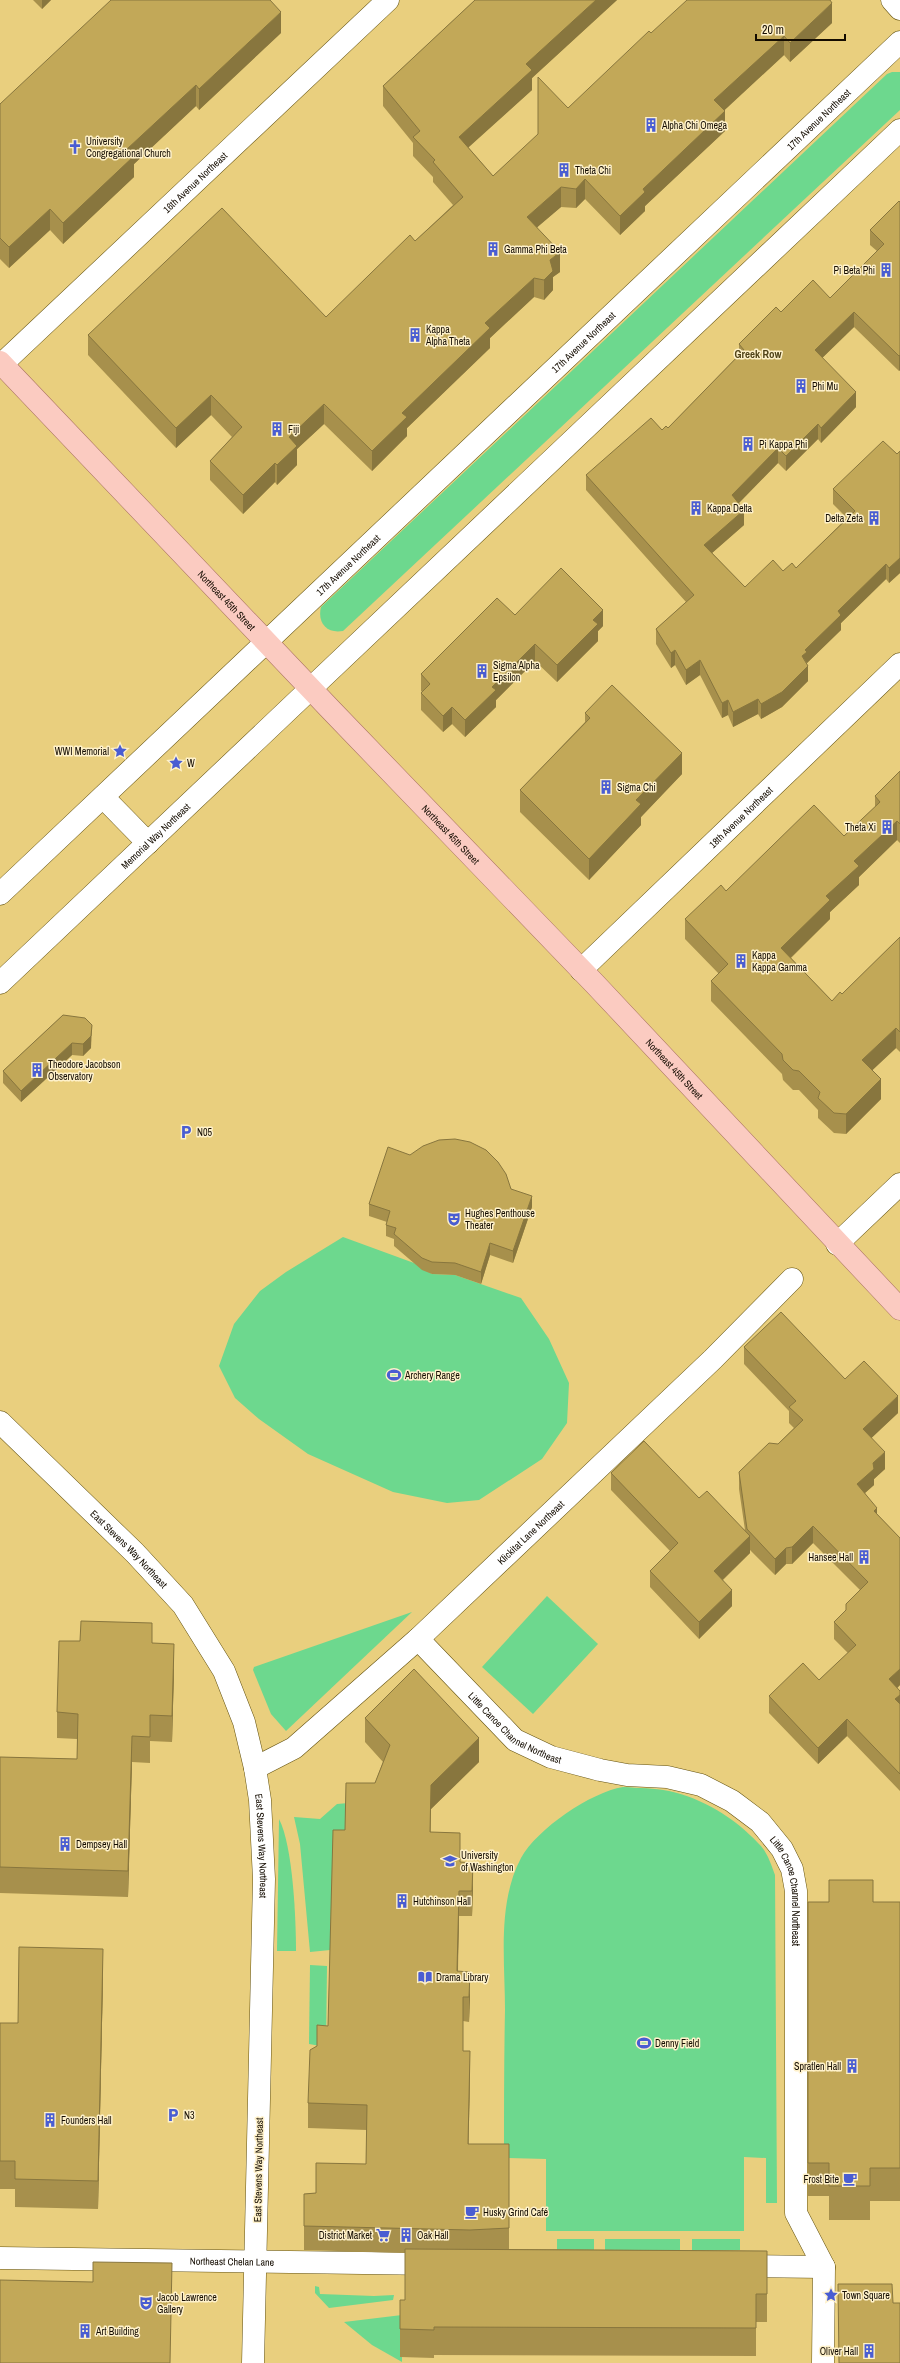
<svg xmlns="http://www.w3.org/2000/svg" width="900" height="2363" viewBox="0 0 900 2363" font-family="'Archivo Narrow',sans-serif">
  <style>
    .green { fill: #6dd88e }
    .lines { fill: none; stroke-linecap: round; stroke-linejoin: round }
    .minor-casing { stroke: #645210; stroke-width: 23 }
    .major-casing { stroke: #a97162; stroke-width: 23 }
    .minor { stroke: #fff; stroke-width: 22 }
    .major { stroke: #fbcbc1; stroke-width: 22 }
    .wall { fill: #a7904c }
    .shaded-wall { fill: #88763e }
    .building { fill: #c2a858; stroke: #88763e }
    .labels { text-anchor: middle; stroke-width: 3; stroke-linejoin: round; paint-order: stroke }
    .street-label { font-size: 10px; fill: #140c00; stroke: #fef1ca }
    .poi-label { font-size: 10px; fill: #140c00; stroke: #fef1ca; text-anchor: start }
    .neighbourhood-label { font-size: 11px; font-weight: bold; fill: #504217; stroke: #fef1ca }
  </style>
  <rect width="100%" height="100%" fill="#e9cf7e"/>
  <g class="green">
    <path d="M892 72H900V110L343 631C327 634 317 623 321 607L887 74Z"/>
    <path d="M343 1237 414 1263 432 1274 455 1275 521 1298 549 1339 569 1383 567 1423 542 1459 479 1500 447 1503 393 1492 308 1454 259 1419 235 1398 219 1366 234 1324 260 1291 286 1272Z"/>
    <path d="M547 1596 598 1644 533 1714 482 1667Z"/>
    <path d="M412 1612 286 1731 271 1714 253 1670 254 1667Z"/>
    <path d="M623 1787C638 1788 654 1788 669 1791 702 1798 735 1818 758 1843 767 1851 771 1864 775 1875L777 2203H766V2158L744 2157V2231H546V2159L504 2158C504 2109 504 2059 505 2010 505 1961 497 1903 521 1858 537 1829 591 1792 623 1787Z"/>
    <path d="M372 1801 345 1855 330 1950 310 1952 300 1844 294 1817 320 1819 337 1804Z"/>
    <path d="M279 1819C293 1846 296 1919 296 1951H277Z"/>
    <path d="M310 1965 327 1966 326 2047 309 2044Z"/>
    <rect x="557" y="2239" width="37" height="11"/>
    <rect x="605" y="2239" width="75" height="11"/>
    <path d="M692 2239H740V2250L692 2251Z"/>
    <path d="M315 2286 319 2287 320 2294 374 2296 394 2295 393 2300 329 2308 315 2293Z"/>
    <path d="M402 2315V2362L372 2345 344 2322Z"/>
  </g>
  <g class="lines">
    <defs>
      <g id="minor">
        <path d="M892 0 900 9"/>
        <path id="s1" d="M2 364 388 0"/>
        <path d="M103 797 148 843"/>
        <path id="s2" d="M0 894 900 42"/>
        <path id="s3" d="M581 970 900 664"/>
        <path id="s4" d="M0 983 900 130"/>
        <path d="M837 1244 900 1184"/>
        <path id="s5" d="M0 1422 135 1553 183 1605 224 1671 244 1722 255 1768 260 1800 264 1879 253 2363"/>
        <path id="s6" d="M418 1639 515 1740 551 1757 600 1770 627 1775 667 1777 701 1785 732 1801 760 1822 782 1849 792 1869 796 1891V2213L824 2267 823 2363"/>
        <path id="s7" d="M255 1768 294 1748 418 1639 713 1359 792 1279"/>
        <path id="s8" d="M0 2258 435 2264"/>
        <path d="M737 2266 824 2267"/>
      </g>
      <g id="major">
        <path id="s9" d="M0 362 332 711 594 983 900 1309"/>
      </g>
    </defs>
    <use href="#minor" class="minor-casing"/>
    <use href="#major" class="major-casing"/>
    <use href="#minor" class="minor"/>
    <use href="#major" class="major"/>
  </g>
  <g class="wall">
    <path d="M33 0H51L42 9Z"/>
    <path d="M475 0H617L532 78V90L468 147 493 176 651 33 832 23 790 62 784 55 724 110 725 131 645 206V211L620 235 585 199 576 208 561 207 537 227 560 272 553 277V290L544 300 534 297 490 338V348L407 428V436L372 471 324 424 297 449V465L277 485 275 482 243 514 210 480V461L232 437 211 415 176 448 88 355V335L326 317 415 241 453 205 433 182V177L413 156V143L383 106V86Z"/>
    <path d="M281 33 199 110 196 106 134 164V177L63 244 50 230 9 268 0 259V104Z"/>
    <path d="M900 202V370L899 371 854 327 822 358 856 407 821 443 818 439 786 471 778 463 739 503 744 525 712 553 745 587 783 571 796 568 847 518 833 504V489L897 454 900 451V573L889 583 886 579 841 623V630L807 663 808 681 782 707 761 719 758 714 733 727 728 715 722 718 700 675 686 685 675 665 671 668 656 644V629L686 602 586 490V475L662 430 668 428 739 355V344L781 312 830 298 877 251 870 245V230Z"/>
    <path d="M515 615 603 626 598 631V641L557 682 535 661 496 700V707L465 737 452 724 443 732 421 710V693L422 692 421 691V674Z"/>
    <path d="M585 713 682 774 641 817V825L589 880 520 812V790L585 722Z"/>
    <path d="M900 771V843L897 840 859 877V885L830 912V919L791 958 832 1001 842 994 900 937V1052L896 1048 872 1070 881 1099 846 1134 834 1133 818 1118V1110L799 1090H793L783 1080 782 1074 711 1001V981L719 974 685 939V919L726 891 844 836 875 807V796Z"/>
    <path d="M63 1015 91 1048 83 1056 72 1055 21 1102 3 1083V1071Z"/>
    <path d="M410 1155 511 1189 532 1207 513 1263 490 1255 481 1284 455 1275 432 1274 422 1270 394 1246V1239L386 1236V1225L387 1222 369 1216V1204Z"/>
    <path d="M744 1347 845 1379 898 1413 871 1438 885 1469 874 1479V1485L865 1493 877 1514 900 1538V1685L897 1688 900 1691V1791L847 1736 818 1764 769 1713V1696L819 1680 848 1653 834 1639V1622L846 1611V1604L860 1590 813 1543 792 1564H786L775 1575 750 1550V1553L723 1580 732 1606 699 1639 650 1587V1571L670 1551 611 1490V1473L699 1498 745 1530 739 1489V1472L778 1444 794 1428 789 1423V1411L744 1364Z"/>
    <path d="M152 1643 174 1670 172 1742 150 1741V1763L132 1762 128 1897 0 1893V1757L77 1759V1739L57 1738V1712Z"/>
    <path d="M365 1718 479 1762 431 1809 430 1832 460 1862 473 1887 472 1916H459L458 1971 470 1996 469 2022 463 2021V2051L470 2075 468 2144H509V2249L767 2251V2322H756V2356L434 2355V2358L400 2357V2300H405V2253L304 2250V2194L316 2193 366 2164 367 2130 308 2128V2103L317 2046 328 2026 345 1830 375 1783 383 1762 365 1742Z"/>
    <path d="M808 1902H900V2201H870V2220H829V2196H808Z"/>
    <path d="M103 1977 98 2209 15 2207V2189H0V2023H18Z"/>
  </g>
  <g class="shaded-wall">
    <path d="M42 0H51L42 9Z"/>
    <path d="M596 0H617L532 78V90L459 156V137L526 64Z"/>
    <path d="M832 3V23L790 62V43Z"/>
    <path d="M281 12V33L199 110V89Z"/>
    <path d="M784 36V55L714 120V100Z"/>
    <path d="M196 85V106L134 164V177L63 244V223L127 149Z"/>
    <path d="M725 111V131L645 206V211L620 235V216L643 189Z"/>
    <path d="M585 179V199L576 208V189Z"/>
    <path d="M561 187V207L527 236V217Z"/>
    <path d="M50 209V230L9 268V247Z"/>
    <path d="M560 252V272L553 277V290L544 300V280L550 260Z"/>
    <path d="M534 278V297L490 338V348L407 428V436L372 471V451L402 413 485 323Z"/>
    <path d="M854 312V327L815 365V350Z"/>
    <path d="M900 355V370L899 371V356Z"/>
    <path d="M856 392V407L821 443V428Z"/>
    <path d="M211 395V415L176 448V428Z"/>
    <path d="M324 404V424L297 449V465L277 485V465L289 437Z"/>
    <path d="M818 424V439L786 471V456Z"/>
    <path d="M778 448V463L732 510V495Z"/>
    <path d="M275 463V482L243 514V495Z"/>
    <path d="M744 510V525L704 560V545Z"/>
    <path d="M900 558V573L889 583V568Z"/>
    <path d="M886 564V579L841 623V630L807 663 802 656 805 650 838 611Z"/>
    <path d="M603 610V626L598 631V641L557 682V665L593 620Z"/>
    <path d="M535 644V661L496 700V707L465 737V720L492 687Z"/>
    <path d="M675 650V665L671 668V653Z"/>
    <path d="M700 660V675L686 685V670Z"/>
    <path d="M808 666V681L782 707 761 719V704Z"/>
    <path d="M758 699V714L733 727V712Z"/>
    <path d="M728 700V715L722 718V703Z"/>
    <path d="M452 707V724L443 732V716Z"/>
    <path d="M682 753V774L641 817V825L589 880V859L636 800Z"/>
    <path d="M897 821V840L859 877V885L830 912V919L781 967V948L826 896 854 861Z"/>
    <path d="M92 1025 91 1048 83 1056V1044Z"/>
    <path d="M896 1028V1048L862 1080V1060Z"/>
    <path d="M72 1043V1055L21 1102V1091Z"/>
    <path d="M881 1079V1099L846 1134V1114Z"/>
    <path d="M532 1196V1207L513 1263V1251Z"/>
    <path d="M490 1243V1255L481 1284V1272Z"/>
    <path d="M898 1396V1413L863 1446V1429Z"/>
    <path d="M885 1452V1469L874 1479V1485L857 1500V1484L873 1463Z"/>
    <path d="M877 1508V1524L874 1511Z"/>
    <path d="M813 1526V1543L792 1564V1547Z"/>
    <path d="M750 1536V1553L714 1588V1571Z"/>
    <path d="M786 1548V1564L775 1575V1559Z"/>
    <path d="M732 1590V1606L699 1639V1622Z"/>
    <path d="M174 1644V1670L172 1742V1716Z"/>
    <path d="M900 1669V1685L889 1696V1679Z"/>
    <path d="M900 1695V1711L895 1699Z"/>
    <path d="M847 1719V1736L818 1764V1748Z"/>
    <path d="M132 1736V1762L128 1897V1871Z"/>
    <path d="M479 1738V1762L431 1809 430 1857V1832L431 1785Z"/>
    <path d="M473 1863V1887L472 1916V1891Z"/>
    <path d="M459 1891V1916L457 1996V1971Z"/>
    <path d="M103 1949V1977L98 2209V2181Z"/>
    <path d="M470 1972V1996L469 2022V1997Z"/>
    <path d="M470 2051V2075L468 2168V2144Z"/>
  </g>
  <g class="building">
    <path d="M111 0H270L281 12 199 89 196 85 127 149 134 156 63 223 50 209 9 247 0 238V104Z"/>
    <path d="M475 0H596L526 64 532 70 459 137 493 176 538 134V77L568 108 649 31 651 33 687 0H830L832 3 790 43 784 36 714 100 725 111 643 189 645 192 620 216 585 179 576 189 561 187 527 217 560 252 550 260 553 271 544 280 534 278 485 323 490 328 402 413 407 417 372 451 324 404 289 437 297 446 277 465 275 463 243 495 210 461 242 427 211 395 176 428 88 335 222 208 326 317 410 235 415 241 463 197 433 162 435 160 413 137 420 131 383 86Z"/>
    <path d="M899 201 900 202V355L899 356 854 312 815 350 856 392 821 428 818 424 786 456 778 448 732 495 744 510 704 545 745 587 773 560 783 571 792 563 796 568 855 511 833 489 883 441 897 454 900 451V558L889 568 886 564 838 611 841 615 805 650 807 652 802 656 808 666 782 692 761 704 758 699 733 712 728 700 722 703 700 660 686 670 675 650 671 653 656 629 694 595 586 475 651 418 662 430 666 426 668 428 744 350 739 344 776 307 781 312 813 280 830 298 884 244 870 230Z"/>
    <path d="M561 568 603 610 593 620 598 624 557 665 535 644 492 687 496 690 465 720 452 707 443 716 421 693 430 684 421 674 497 598 515 615Z"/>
    <path d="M612 685 682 753 636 800 641 804 589 859 520 790 590 718 585 713Z"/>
    <path d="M900 771V824L897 821 854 861 859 866 826 896 830 900 781 948 832 1001 840 992 842 994 900 937V1032L896 1028 862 1060 881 1079 846 1114 834 1113 818 1098 820 1092 799 1071 793 1070 783 1060 782 1054 711 981 728 964 685 919 721 885 726 891 814 805 844 836 880 802 875 796Z"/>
    <path d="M63 1015 85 1018 92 1025 91 1036 83 1044 72 1043 21 1091 3 1071Z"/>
    <path d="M455 1139 470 1142 486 1150 498 1162 506 1174 511 1189 532 1196 513 1251 490 1243 481 1272 455 1263 432 1262 422 1258 394 1234 396 1228 386 1225 390 1211 369 1204 388 1147 410 1155 423 1146 439 1140Z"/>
    <path d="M781 1312 845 1379 864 1361 898 1396 863 1429 885 1452 873 1463 874 1469 857 1484 877 1508 874 1511 900 1538V1669L889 1679 900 1691V1695L895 1699 900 1704V1774L847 1719 818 1748 769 1696 803 1663 819 1680 856 1645 834 1622 846 1610V1604L868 1582 813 1526 792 1547 786 1548 775 1559 747 1529 739 1472 769 1443 778 1444 803 1420 789 1407 796 1401 744 1347Z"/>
    <path d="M644 1441 699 1498 707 1491 750 1536 714 1571 732 1590 699 1622 650 1571 678 1543 611 1473Z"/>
    <path d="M81 1621 152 1623V1643L174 1644 172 1716 150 1715V1737L132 1736 128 1871 0 1867V1757L77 1759 78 1714 57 1712 59 1641H80Z"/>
    <path d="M414 1669 479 1738 431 1785 430 1832 460 1833V1862L473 1863 472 1891H459L457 1971 470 1972 469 1997H463V2051H470L468 2144H509V2228L470 2230 304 2226V2194L316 2193V2163L366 2164 367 2105 308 2103 310 2050 317 2046V2025L328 2026 333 1830H345L346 1783H375L390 1745 365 1718Z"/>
    <path d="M829 1880H873V1902H900V2168H870V2186H829V2163H808V1902H829Z"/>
    <path d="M19 1947 103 1949 98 2181 15 2179V2161H0V2023H18Z"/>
    <path d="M405 2249 767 2251V2294H756V2328L434 2327V2330L400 2329V2300H405Z"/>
    <path d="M93 2262 172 2263 170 2363H0V2280L93 2282Z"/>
    <path d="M838 2284H892L893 2303H900V2363H839Z"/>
  </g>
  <defs>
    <symbol id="building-bare" viewBox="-9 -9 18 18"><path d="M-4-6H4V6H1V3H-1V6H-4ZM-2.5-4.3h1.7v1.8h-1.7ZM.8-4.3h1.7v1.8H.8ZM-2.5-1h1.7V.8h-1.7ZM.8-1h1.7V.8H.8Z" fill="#4a5dd2" stroke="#fef1ca" stroke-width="2.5" paint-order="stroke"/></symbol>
    <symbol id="church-bare" viewBox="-9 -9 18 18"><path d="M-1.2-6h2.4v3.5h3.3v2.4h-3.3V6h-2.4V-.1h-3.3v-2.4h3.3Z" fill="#4a5dd2" stroke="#fef1ca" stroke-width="2.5" paint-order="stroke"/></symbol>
    <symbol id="sight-bare" viewBox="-9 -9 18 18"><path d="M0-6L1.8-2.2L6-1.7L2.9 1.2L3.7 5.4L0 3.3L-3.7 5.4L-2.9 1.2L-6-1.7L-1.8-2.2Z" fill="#4a5dd2" stroke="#fef1ca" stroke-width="2.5" paint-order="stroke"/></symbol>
    <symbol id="parking-bare" viewBox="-9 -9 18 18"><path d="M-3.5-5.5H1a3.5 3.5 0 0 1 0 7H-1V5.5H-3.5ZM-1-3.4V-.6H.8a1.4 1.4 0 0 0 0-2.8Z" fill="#4a5dd2" stroke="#fef1ca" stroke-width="2.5" paint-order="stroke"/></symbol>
    <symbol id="theatre-bare" viewBox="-9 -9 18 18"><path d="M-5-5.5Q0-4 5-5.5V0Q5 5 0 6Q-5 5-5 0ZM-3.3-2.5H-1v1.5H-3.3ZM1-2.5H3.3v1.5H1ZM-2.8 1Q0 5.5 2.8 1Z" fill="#4a5dd2" stroke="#fef1ca" stroke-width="2.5" paint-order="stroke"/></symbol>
    <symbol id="stadium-bare" viewBox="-9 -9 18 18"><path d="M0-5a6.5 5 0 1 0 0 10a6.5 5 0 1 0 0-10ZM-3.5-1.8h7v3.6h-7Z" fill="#4a5dd2" stroke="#fef1ca" stroke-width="2.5" paint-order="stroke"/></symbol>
    <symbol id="university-bare" viewBox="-9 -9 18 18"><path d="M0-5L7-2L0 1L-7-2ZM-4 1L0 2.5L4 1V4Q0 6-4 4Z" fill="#4a5dd2" stroke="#fef1ca" stroke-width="2.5" paint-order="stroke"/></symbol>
    <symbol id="library-bare" viewBox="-9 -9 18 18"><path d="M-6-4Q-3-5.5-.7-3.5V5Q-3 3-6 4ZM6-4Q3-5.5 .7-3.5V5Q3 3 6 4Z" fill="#4a5dd2" stroke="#fef1ca" stroke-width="2.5" paint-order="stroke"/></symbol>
    <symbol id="cafe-bare" viewBox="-9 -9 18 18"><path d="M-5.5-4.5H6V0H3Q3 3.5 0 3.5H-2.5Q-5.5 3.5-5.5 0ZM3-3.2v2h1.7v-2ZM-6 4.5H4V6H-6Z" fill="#4a5dd2" stroke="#fef1ca" stroke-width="2.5" paint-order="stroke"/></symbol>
    <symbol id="supermarket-bare" viewBox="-9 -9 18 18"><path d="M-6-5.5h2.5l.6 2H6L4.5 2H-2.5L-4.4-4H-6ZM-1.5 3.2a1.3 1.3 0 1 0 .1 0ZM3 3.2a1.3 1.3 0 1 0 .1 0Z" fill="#4a5dd2" stroke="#fef1ca" stroke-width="2.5" paint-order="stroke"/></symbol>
  </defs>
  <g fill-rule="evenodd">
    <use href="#building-bare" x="641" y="115" width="20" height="20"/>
    <use href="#church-bare" x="65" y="137" width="20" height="20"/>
    <use href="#building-bare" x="554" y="160" width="20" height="20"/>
    <use href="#building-bare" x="483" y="239" width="20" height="20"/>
    <use href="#building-bare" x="876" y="260" width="20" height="20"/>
    <use href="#building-bare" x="405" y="325" width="20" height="20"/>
    <use href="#building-bare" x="791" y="376" width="20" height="20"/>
    <use href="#building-bare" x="267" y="419" width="20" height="20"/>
    <use href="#building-bare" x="738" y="434" width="20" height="20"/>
    <use href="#building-bare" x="686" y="498" width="20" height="20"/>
    <use href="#building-bare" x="864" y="508" width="20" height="20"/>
    <use href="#building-bare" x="472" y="661" width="20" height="20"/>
    <use href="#sight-bare" x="110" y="741" width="20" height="20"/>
    <use href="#sight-bare" x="166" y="753" width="20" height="20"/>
    <use href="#building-bare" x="596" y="777" width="20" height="20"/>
    <use href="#building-bare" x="877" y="817" width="20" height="20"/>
    <use href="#building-bare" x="731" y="951" width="20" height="20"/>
    <use href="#building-bare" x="27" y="1060" width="20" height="20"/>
    <use href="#parking-bare" x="176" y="1122" width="20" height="20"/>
    <use href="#theatre-bare" x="444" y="1209" width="20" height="20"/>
    <use href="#stadium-bare" x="384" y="1365" width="20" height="20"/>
    <use href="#building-bare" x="854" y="1547" width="20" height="20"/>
    <use href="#building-bare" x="55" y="1834" width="20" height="20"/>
    <use href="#university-bare" x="440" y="1851" width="20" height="20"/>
    <use href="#building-bare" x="392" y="1891" width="20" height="20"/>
    <use href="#library-bare" x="415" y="1967" width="20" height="20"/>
    <use href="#stadium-bare" x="634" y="2033" width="20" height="20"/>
    <use href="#building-bare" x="842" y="2056" width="20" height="20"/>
    <use href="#parking-bare" x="163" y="2105" width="20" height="20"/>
    <use href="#building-bare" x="40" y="2110" width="20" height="20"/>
    <use href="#cafe-bare" x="840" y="2169" width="20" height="20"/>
    <use href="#cafe-bare" x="462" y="2202" width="20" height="20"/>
    <use href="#supermarket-bare" x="373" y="2225" width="20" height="20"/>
    <use href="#building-bare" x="396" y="2225" width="20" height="20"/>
    <use href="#sight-bare" x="821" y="2285" width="20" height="20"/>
    <use href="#theatre-bare" x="136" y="2293" width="20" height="20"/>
    <use href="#building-bare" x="75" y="2321" width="20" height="20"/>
    <use href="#building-bare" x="859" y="2341" width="20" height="20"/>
  </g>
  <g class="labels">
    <g class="street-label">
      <text dy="4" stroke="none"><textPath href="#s2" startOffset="1127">17th Avenue Northeast</textPath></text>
      <text dy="4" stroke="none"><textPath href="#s1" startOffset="265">16th Avenue Northeast</textPath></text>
      <text dy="4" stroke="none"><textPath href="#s2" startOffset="803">17th Avenue Northeast</textPath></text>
      <text dy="4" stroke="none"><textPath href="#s2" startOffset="479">17th Avenue Northeast</textPath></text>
      <text dy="4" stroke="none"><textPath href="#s9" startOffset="329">Northeast 45th Street</textPath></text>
      <text dy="4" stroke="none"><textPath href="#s3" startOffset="221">18th Avenue Northeast</textPath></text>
      <text dy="4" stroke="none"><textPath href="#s9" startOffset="653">Northeast 45th Street</textPath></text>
      <text dy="4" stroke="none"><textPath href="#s4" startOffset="214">Memorial Way Northeast</textPath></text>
      <text dy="4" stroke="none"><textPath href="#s9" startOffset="977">Northeast 45th Street</textPath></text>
      <text dy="4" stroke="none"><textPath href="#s7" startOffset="364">Klickitat Lane Northeast</textPath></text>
      <text dy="4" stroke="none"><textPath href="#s5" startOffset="181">East Stevens Way Northeast</textPath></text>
      <text dy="4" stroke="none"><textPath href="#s6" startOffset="133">Little Canoe Channel Northeast</textPath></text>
      <text dy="4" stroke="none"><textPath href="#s5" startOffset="517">East Stevens Way Northeast</textPath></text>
      <text dy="4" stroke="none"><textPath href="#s6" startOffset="480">Little Canoe Channel Northeast</textPath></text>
      <text transform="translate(258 2170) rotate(-89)" y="4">East Stevens Way Northeast</text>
      <text dy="4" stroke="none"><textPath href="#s8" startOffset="232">Northeast Chelan Lane</textPath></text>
    </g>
    <g class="poi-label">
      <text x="662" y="129">Alpha Chi Omega</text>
      <text x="86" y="145">University<tspan x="86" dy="12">Congregational Church</tspan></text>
      <text x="575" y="174">Theta Chi</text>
      <text x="504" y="253">Gamma Phi Beta</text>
      <text x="875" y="274" text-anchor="end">Pi Beta Phi</text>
      <text x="426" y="333">Kappa<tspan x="426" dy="12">Alpha Theta</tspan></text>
      <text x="812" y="390">Phi Mu</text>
      <text x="288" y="433">Fiji</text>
      <text x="759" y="448">Pi Kappa Phi</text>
      <text x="707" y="512">Kappa Delta</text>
      <text x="863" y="522" text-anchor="end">Delta Zeta</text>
      <text x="493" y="669">Sigma Alpha<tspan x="493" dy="12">Epsilon</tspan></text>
      <text x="109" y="755" text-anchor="end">WWI Memorial</text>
      <text x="187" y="767">W</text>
      <text x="617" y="791">Sigma Chi</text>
      <text x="876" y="831" text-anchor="end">Theta Xi</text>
      <text x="752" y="959">Kappa<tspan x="752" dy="12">Kappa Gamma</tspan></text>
      <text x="48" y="1068">Theodore Jacobson<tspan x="48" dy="12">Observatory</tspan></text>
      <text x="197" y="1136">N05</text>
      <text x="465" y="1217">Hughes Penthouse<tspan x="465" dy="12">Theater</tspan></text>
      <text x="405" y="1379">Archery Range</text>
      <text x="853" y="1561" text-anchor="end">Hansee Hall</text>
      <text x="76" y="1848">Dempsey Hall</text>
      <text x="461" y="1859">University<tspan x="461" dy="12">of Washington</tspan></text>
      <text x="413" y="1905">Hutchinson Hall</text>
      <text x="436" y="1981">Drama Library</text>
      <text x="655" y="2047">Denny Field</text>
      <text x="841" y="2070" text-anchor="end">Spratlen Hall</text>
      <text x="184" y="2119">N3</text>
      <text x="61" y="2124">Founders Hall</text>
      <text x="839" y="2183" text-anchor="end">Frost Bite</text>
      <text x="483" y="2216">Husky Grind Café</text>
      <text x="372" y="2239" text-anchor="end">District Market</text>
      <text x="417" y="2239">Oak Hall</text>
      <text x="842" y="2299">Town Square</text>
      <text x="157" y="2301">Jacob Lawrence<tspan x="157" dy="12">Gallery</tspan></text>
      <text x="96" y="2335">Art Building</text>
      <text x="858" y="2355" text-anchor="end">Oliver Hall</text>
    </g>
    <g class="neighbourhood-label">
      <text x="758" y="358">Greek Row</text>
    </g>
  </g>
  <path d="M756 34v6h89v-6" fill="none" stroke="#140c00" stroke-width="2"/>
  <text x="762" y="34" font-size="12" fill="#140c00" stroke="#fef1ca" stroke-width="3" paint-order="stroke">20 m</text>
</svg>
